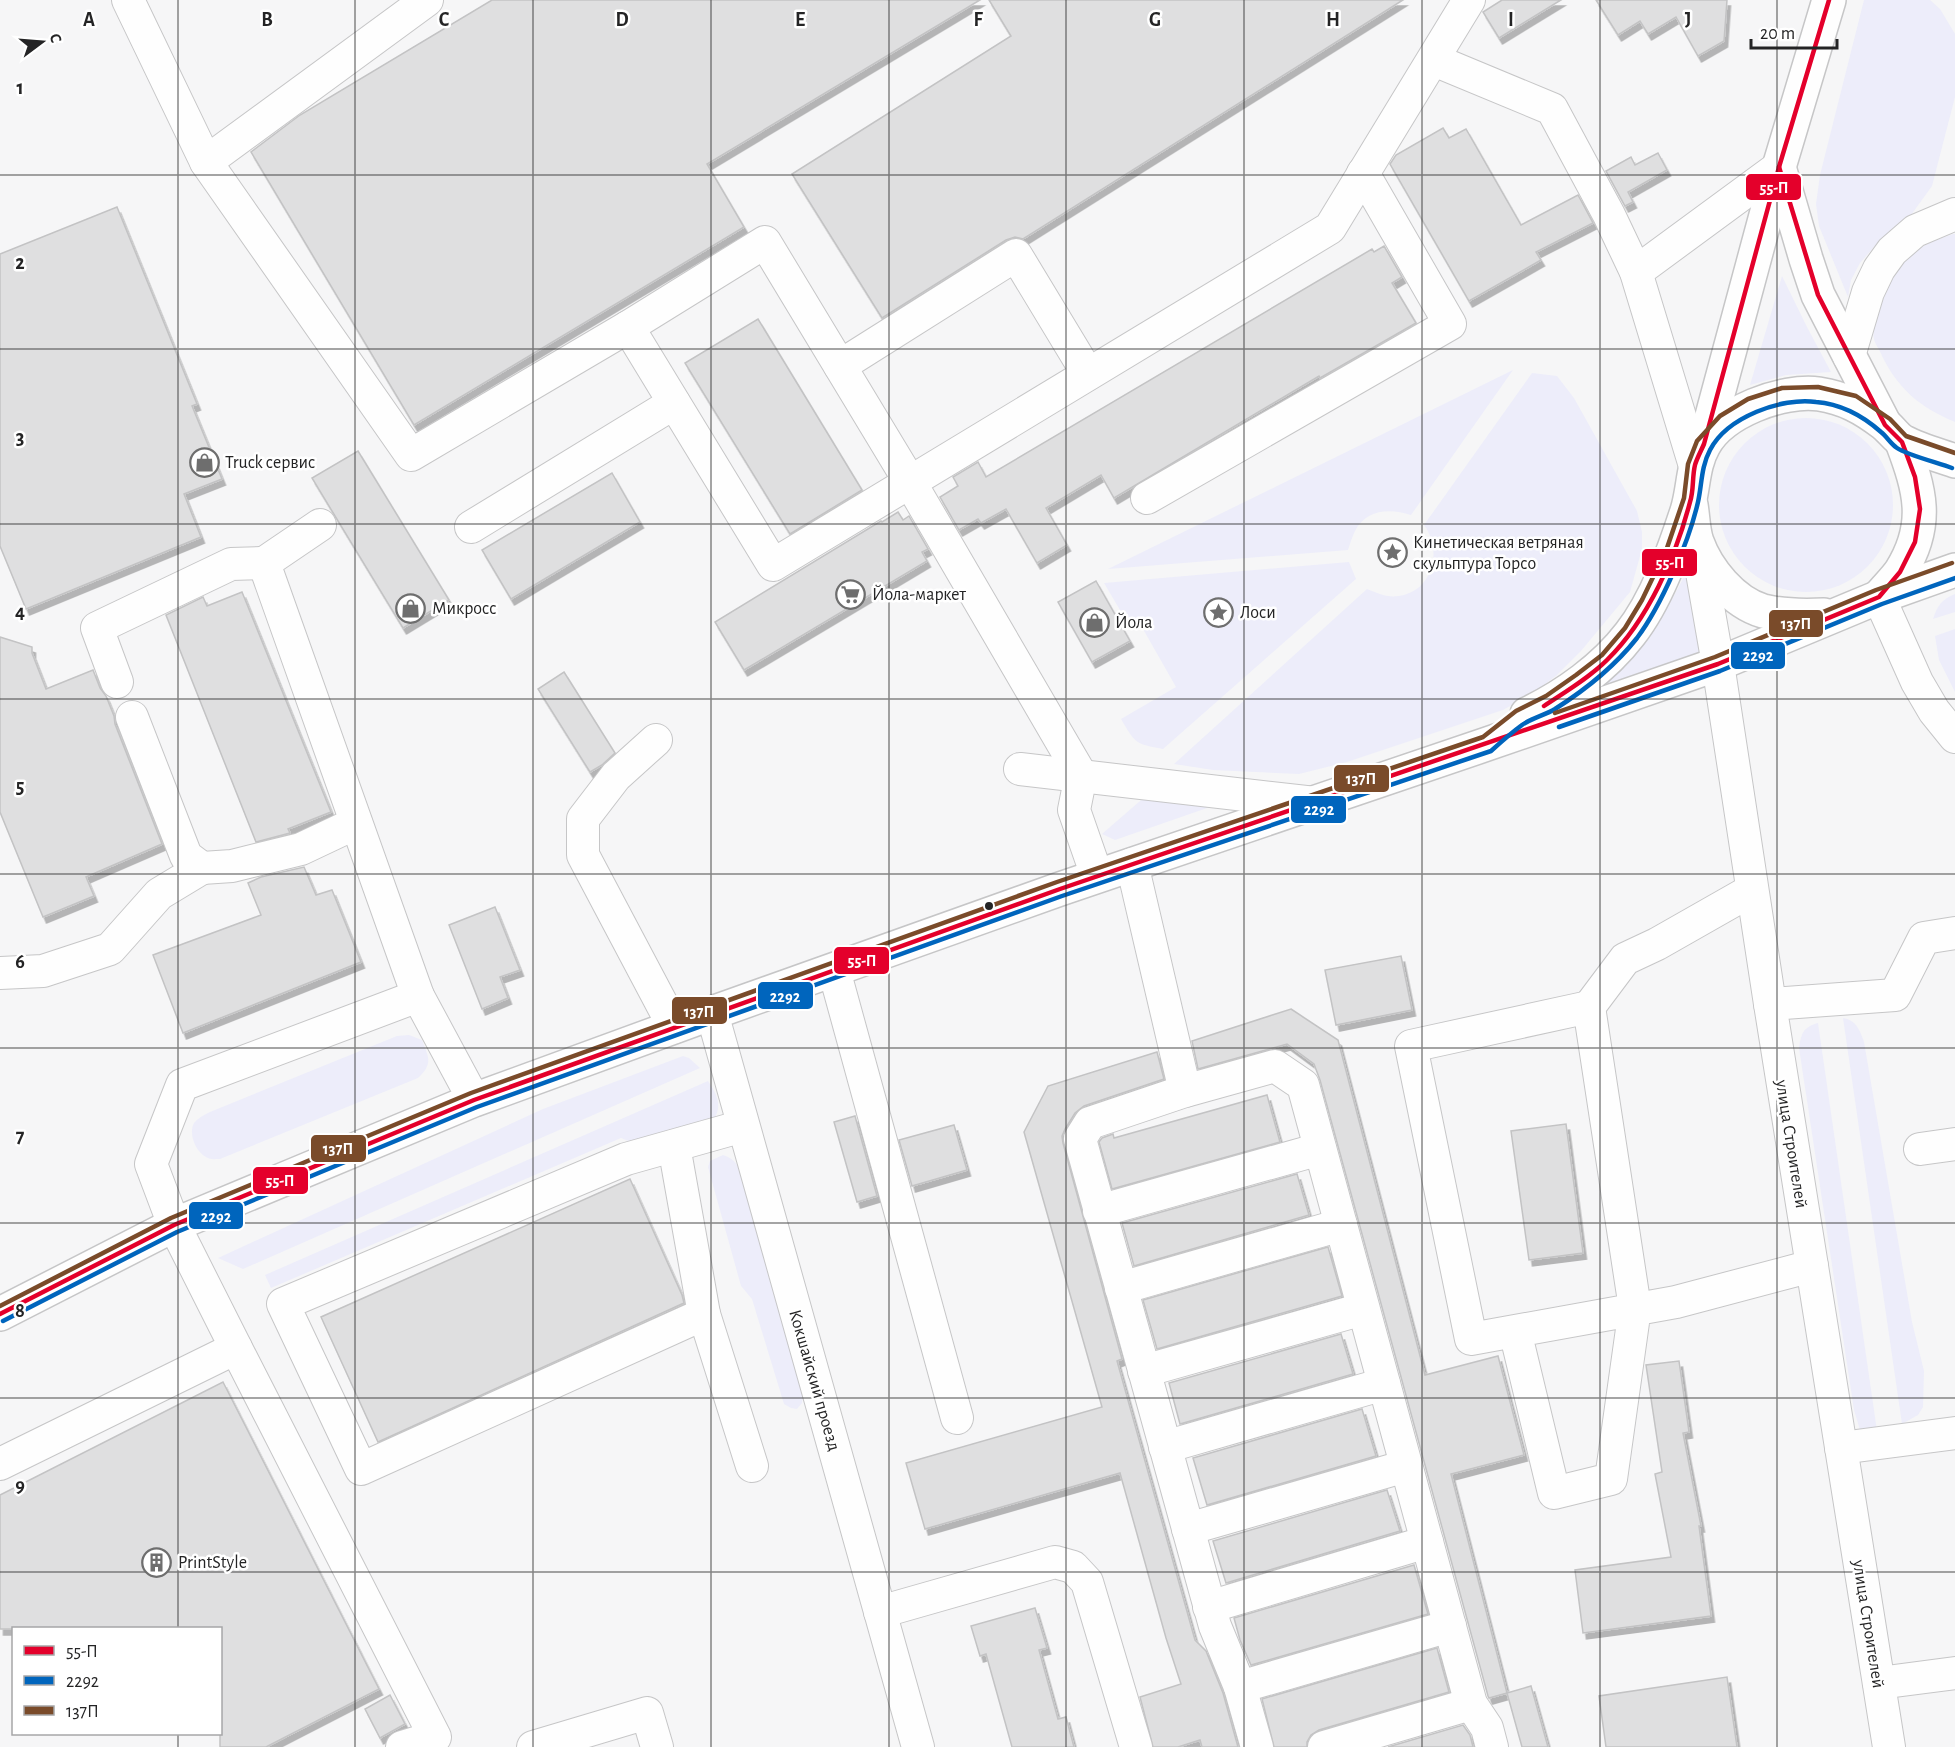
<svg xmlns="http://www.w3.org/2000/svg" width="1955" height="1747" viewBox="0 0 1955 1747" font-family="'Alegreya Sans',sans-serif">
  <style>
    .green { fill: #ededfa }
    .building { fill: #dfdfe0; stroke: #c3c3c4; stroke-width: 1.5; filter: url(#shadow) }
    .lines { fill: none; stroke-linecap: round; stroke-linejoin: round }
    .minor-casing { stroke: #c6c6c7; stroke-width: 34 }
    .major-casing { stroke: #c6c6c7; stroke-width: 36 }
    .minor { stroke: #fefefe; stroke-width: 32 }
    .major { stroke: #fefefe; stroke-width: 33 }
    .bus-1-casing { stroke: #fff; stroke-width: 9 }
    .bus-2-casing { stroke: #fff; stroke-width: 9 }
    .bus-3-casing { stroke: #fff; stroke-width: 9 }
    .bus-1 { stroke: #e4002b; stroke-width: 4.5 }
    .bus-2 { stroke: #0065bd; stroke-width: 4.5 }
    .bus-3 { stroke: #7a4b2a; stroke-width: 4.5 }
    .grid { fill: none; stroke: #242425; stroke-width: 1.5; stroke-opacity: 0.55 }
    .bus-dot { fill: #242425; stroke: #fff; stroke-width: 2 }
    .labels { text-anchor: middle; stroke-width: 5; stroke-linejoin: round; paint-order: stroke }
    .poi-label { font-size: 18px; fill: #242425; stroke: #fff; text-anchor: start }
    .street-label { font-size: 18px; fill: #242425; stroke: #fff }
    .grid-label { font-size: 20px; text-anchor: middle; font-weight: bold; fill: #242425; stroke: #fff; stroke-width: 5; stroke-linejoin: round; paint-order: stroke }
    .line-badge { stroke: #fff; stroke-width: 2 }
    .badge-label { font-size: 16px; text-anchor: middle; font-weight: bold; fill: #fff }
  </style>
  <defs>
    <filter id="shadow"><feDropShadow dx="3.5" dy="6" stdDeviation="0" flood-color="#0004"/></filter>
  </defs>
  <rect width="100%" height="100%" fill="#f6f6f7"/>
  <g class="green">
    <path d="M1864 0H1930L1940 9 1955 34V97L1932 186 1911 215 1880 240 1860 263 1851 280 1848 297 1819 226 1816 204 1820 175Z"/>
    <path d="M1953 234H1955V422C1920 407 1899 390 1882 356 1880 350 1875 344 1874 339 1872 332 1876 319 1878 312 1890 267 1909 248 1953 234Z"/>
    <path d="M1782 276 1807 327 1831 372 1786 375 1750 385Z"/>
    <path d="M1513 370 1411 515C1390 508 1366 509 1355 531 1352 537 1350 544 1348 550L1108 569Z"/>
    <path d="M1532 373 1557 376 1574 398 1637 511 1642 532V549L1630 592 1581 651 1557 675 1532 694 1503 710 1347 762 1299 774 1213 770 1174 764 1367 589C1377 593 1387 598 1399 596 1433 591 1443 550 1424 525Z"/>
    <circle cx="1806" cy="505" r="87"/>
    <path d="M1693 559 1703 656 1589 697C1601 687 1614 677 1624 666 1654 635 1674 597 1693 559Z"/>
    <path d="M1349 562 1356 579 1163 749C1135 744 1135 743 1121 719L1176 687 1139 622 1130 627 1104 583Z"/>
    <path d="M1955 594V612L1933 619C1937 606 1942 599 1955 594Z"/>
    <path d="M1955 629V692L1939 660 1935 636Z"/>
    <path d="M1147 795 1233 799 1115 840 1102 834Z"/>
    <path d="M1843 1018C1856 1020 1860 1030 1864 1042L1912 1322 1924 1371 1923 1407 1918 1415 1902 1424Z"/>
    <path d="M1818 1023 1877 1431 1860 1430 1854 1410 1799 1048C1801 1034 1803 1027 1818 1023Z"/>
    <path d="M409 1035 422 1040C429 1058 433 1064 418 1078L220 1159C215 1159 210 1160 206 1157 196 1152 188 1134 194 1123 198 1118 204 1115 210 1112L397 1036Z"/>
    <path d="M683 1056 689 1058 700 1068 243 1269 218 1258 543 1109Z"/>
    <path d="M708 1081C716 1093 723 1105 714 1119L648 1149 621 1138 271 1288 265 1275Z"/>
    <path d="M723 1155C733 1158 737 1163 741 1173L803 1392 802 1403 797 1409 791 1408 784 1404 752 1299 741 1286 708 1167 710 1161Z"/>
  </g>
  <g class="building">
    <path d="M492 0H980L707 164 744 227 414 425 251 152 300 115Z"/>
    <path d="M989 0H1403L1023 239 1015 237 1006 240 882 318 792 174 1011 36Z"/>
    <path d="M1502 0H1561L1499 38 1483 12Z"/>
    <path d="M1596 0H1727L1724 41 1698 56 1676 17 1648 34 1640 21 1618 35Z"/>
    <path d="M1443 128 1449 138 1466 129 1521 225 1578 195 1593 223 1536 252 1541 260 1469 301 1390 164 1396 155Z"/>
    <path d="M1658 153 1667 170 1628 192 1633 202 1625 206 1606 171 1631 157 1635 165Z"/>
    <path d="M117 207 197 404 192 406 222 479 184 494 201 537 26 609 0 546V254Z"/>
    <path d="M1384 246 1402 277 1392 283 1416 323 1320 378 1319 376 1114 498 1101 475 1046 508 1067 545 1037 563 1006 509 981 523 978 519 959 530 940 497 958 486 953 477 978 462 986 477 1372 249 1374 252Z"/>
    <path d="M758 319 862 490 790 534 685 363Z"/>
    <path d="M358 451 449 600 403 628 312 478Z"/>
    <path d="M612 473 640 522 511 599 482 550Z"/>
    <path d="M898 512 903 520 909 516 928 549 922 552 927 561 744 670 715 622 881 521 882 522Z"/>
    <path d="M1096 581 1130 641 1092 662 1058 602Z"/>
    <path d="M242 592 331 812 288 829 290 833 256 842 166 615 203 597 207 606Z"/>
    <path d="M0 637 32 647V653L46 689 93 670 100 688 106 696 114 716 115 724 162 844 86 877 94 896 43 917 0 812Z"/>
    <path d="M564 672 615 753 602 765 590 772 538 689Z"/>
    <path d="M304 867 316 895 332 890 361 962 183 1033 153 955 261 915 248 883 261 877Z"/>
    <path d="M495 907 520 970 500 977 508 998 482 1009 449 925Z"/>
    <path d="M1401 956 1412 1010 1336 1025 1325 970Z"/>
    <path d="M1291 1009 1338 1040 1425 1375 1498 1356 1524 1455 1451 1474 1507 1693 1489 1698 1488 1696 1320 1080 1314 1064 1287 1044 1198 1069 1192 1041Z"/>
    <path d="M1157 1052 1164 1079 1084 1106 1075 1113 1065 1129 1062 1136 1063 1143 1122 1359 1117 1361 1195 1640 1206 1651 1223 1693 1238 1747H1202L1200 1740 1178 1747H1153L1140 1697 1181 1684 1166 1638 1120 1473 925 1529 906 1463 1102 1407 1024 1132 1048 1086Z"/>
    <path d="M1267 1095 1280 1142 1112 1189 1099 1142 1102 1138 1113 1134 1114 1138Z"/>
    <path d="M855 1116 877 1196 857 1202 834 1122Z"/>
    <path d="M1566 1124 1583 1253 1529 1260 1511 1131Z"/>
    <path d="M954 1125 967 1170 912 1186 899 1140Z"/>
    <path d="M1297 1174 1309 1215 1134 1266 1122 1223Z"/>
    <path d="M630 1179 682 1295 684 1303 378 1442 321 1317Z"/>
    <path d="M1328 1247 1342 1296 1157 1349 1143 1300Z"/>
    <path d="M1341 1334 1353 1374 1180 1424 1169 1383Z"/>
    <path d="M1679 1361 1689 1432 1683 1433 1701 1526H1699L1711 1616 1583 1633 1575 1570 1671 1557 1655 1474 1662 1472 1646 1365Z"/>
    <path d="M223 1382 379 1689 266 1747H220V1629H0V1495Z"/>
    <path d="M1362 1409 1376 1456 1207 1505 1193 1458Z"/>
    <path d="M1387 1490 1400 1531 1226 1583 1213 1541Z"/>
    <path d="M1414 1565 1428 1614 1251 1665 1240 1640 1234 1618Z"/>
    <path d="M1035 1608 1047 1648 1039 1650 1058 1719 1066 1717 1074 1747H1012L986 1654 980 1656 971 1626Z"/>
    <path d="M1437 1648 1449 1692 1319 1730 1311 1735 1307 1742V1747H1274L1262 1699Z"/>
    <path d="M1727 1677 1737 1747H1606L1599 1696Z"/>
    <path d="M1531 1686 1548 1747H1522L1507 1693Z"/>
    <path d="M390 1695 405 1724 380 1738 365 1709Z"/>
    <path d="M1463 1725 1470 1735 1473 1747H1388Z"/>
  </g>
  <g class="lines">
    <defs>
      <g id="minor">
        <path d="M128 0 206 162 411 455 628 327 773 565 1330 228 1469 0"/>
        <path d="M1434 60 1552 109 1609 215 1636 272 1695 466"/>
        <path d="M206 162 427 0"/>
        <path d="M1636 272 1779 167"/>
        <path d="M628 327 765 242 910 482 1081 775 1074 810 1097 876"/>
        <path d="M1849 356 1868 292 1879 269 1892 251 1915 231 1955 214"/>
        <path d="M840 366 1016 255 1088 374"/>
        <path d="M1147 498 1450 324 1363 173"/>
        <path d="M320 525 264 563 418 996"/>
        <path d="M471 527 674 403"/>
        <path d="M1697 544 1718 664 1770 1004 1889 1747"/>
        <path d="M1879 597 1917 682 1934 711 1955 737"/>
        <path d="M117 682 97 628 231 564 264 563"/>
        <path d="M132 717 186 856 202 868 232 866 301 849 356 823"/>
        <path d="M656 740 616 776 583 819V855L674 1027"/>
        <path d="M1020 769 1315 803"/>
        <path d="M1132 864 1185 1091"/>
        <path d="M834 970 957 1418"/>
        <path d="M0 973 43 971 110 949 159 894 202 868"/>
        <path d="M1770 1004 1895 995 1924 938 1955 933"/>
        <path d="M1589 1007 1625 959 1657 944 1752 890"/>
        <path d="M712 1013 918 1747"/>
        <path d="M743 1126 626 1159 283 1304 361 1469 704 1314 752 1466"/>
        <path d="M674 1146 704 1314"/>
        <path d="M1920 1149 1955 1144"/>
        <path d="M1099 1211 1320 1149"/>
        <path d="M1121 1288 1341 1225"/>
        <path d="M1515 1331 1554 1493 1611 1479 1635 1308 1589 1007 1411 1046 1471 1339 1676 1302 1812 1266"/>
        <path d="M236 1348 435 1737 402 1747"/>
        <path d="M1144 1371 1363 1309"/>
        <path d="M1165 1447 1384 1384"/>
        <path d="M1841 1448 1955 1433"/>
        <path d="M0 1464 236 1348 174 1225 151 1164 182 1085 418 996 474 1100"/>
        <path d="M1188 1529 1406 1466"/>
        <path d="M1209 1607 1427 1542"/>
        <path d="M880 1612 1055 1562 1073 1567 1087 1582 1136 1747"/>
        <path d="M1879 1683 1955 1673"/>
        <path d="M1240 1687 1450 1626"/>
        <path d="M533 1747 647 1713 657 1747"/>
        <path d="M1257 1747 1240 1687 1215 1626 1080 1139 1090 1123 1185 1091 1275 1066 1303 1085 1471 1704 1487 1728 1492 1747"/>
        <path d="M1324 1747 1471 1704"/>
      </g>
      <g id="major">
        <path d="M1779 167 1806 259 1818 295 1883 421"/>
        <path d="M1705 442 1779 167 1829 0"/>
        <path d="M1691 505C1693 516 1693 531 1697 542 1707 570 1733 602 1763 611 1783 616 1803 616 1824 615"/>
        <path d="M1879 597C1886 588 1895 580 1901 571 1930 524 1920 490 1902 442"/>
        <path d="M1527 714C1565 696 1604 668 1630 634 1656 601 1674 551 1687 511 1694 489 1692 466 1704 445 1722 412 1782 389 1819 394 1845 398 1863 408 1884 424 1891 429 1896 438 1904 442 1919 450 1938 455 1955 461"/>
        <path d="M0 1314 174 1225 474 1100 712 1013 1060 889 1487 744 1718 664 1879 597 1955 570"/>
      </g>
    </defs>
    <use href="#minor" class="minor-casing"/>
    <use href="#major" class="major-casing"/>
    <use href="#minor" class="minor"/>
    <use href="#major" class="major"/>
    <defs>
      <g id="bus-1">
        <path d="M1544 706C1565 692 1589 678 1607 660 1648 620 1676 556 1690 502 1694 490 1692 477 1695 465 1697 458 1701 451 1704 444L1779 167 1829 0"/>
        <path d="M0 1314 174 1225 474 1100 1060 889 1718 664 1879 597 1900 572 1915 542 1920 509 1915 477 1902 442 1885 425 1818 295 1779 167"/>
      </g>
      <g id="bus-2">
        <path d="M1559 727 1720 671 1882 604 1955 578"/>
        <path d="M3 1321 177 1232 477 1107 1062 896 1491 751C1501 742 1511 733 1522 725 1532 718 1545 715 1555 709 1585 690 1615 666 1637 638 1661 606 1689 542 1698 502 1702 484 1701 467 1710 450 1727 417 1782 397 1816 402 1841 404 1863 416 1881 432 1887 437 1891 444 1897 448 1907 455 1939 463 1952 468"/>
      </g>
      <g id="bus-3">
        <path d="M1555 713 1715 657 1876 590 1952 563"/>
        <path d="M0 1306 171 1218 471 1093 1057 882 1483 737 1516 711 1546 696 1576 675 1602 655 1625 628 1642 600 1667 548 1684 498 1688 464 1697 441 1720 416 1748 399 1782 388 1818 387 1856 396 1890 419 1906 436 1955 453"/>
      </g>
    </defs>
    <use href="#bus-1" class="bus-1-casing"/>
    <use href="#bus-2" class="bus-2-casing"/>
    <use href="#bus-3" class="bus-3-casing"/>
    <use href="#bus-1" class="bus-1"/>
    <use href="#bus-2" class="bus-2"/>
    <use href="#bus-3" class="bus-3"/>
  </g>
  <path class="grid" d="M178 0V1628M355 0V1747M533 0V1747M711 0V1747M889 0V1747M1066 0V1747M1244 0V1747M1422 0V1747M1600 0V1747M1777 0V1747M0 175H1955M0 349H1955M0 524H1955M0 699H1955M0 874H1955M0 1048H1955M0 1223H1955M0 1398H1955M0 1572H1955M178 1734V1747"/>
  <defs>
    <symbol id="shop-ring" viewBox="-11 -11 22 22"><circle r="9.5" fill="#fff" stroke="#6e6e6e" stroke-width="1.5"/><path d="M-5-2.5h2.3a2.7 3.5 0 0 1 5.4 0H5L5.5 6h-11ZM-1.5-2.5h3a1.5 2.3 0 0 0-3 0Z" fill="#6e6e6e"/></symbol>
    <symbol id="sight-ring" viewBox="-11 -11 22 22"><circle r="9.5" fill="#fff" stroke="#6e6e6e" stroke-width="1.5"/><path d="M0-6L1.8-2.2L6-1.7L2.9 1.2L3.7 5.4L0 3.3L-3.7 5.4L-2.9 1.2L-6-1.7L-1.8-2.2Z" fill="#6e6e6e"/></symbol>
    <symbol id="supermarket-ring" viewBox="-11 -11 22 22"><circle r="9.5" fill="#fff" stroke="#6e6e6e" stroke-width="1.5"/><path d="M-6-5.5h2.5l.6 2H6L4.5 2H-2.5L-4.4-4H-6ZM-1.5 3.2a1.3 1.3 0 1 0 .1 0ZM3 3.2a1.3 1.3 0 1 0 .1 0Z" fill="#6e6e6e"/></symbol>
    <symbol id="building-ring" viewBox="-11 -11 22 22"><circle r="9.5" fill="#fff" stroke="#6e6e6e" stroke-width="1.5"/><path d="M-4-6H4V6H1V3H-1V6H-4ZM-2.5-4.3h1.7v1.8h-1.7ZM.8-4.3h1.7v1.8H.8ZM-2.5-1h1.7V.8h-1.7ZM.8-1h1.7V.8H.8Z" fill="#6e6e6e"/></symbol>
  </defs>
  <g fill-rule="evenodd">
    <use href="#shop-ring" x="188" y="446" width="33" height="33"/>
    <use href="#sight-ring" x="1376" y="536" width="33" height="33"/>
    <use href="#supermarket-ring" x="834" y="578" width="33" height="33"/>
    <use href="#shop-ring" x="394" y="592" width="33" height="33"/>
    <use href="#sight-ring" x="1202" y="596" width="33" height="33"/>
    <use href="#shop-ring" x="1078" y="606" width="33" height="33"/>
    <use href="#building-ring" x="140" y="1546" width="33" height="33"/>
  </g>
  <circle class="bus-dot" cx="989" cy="906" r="5"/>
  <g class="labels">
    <g class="poi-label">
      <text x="225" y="468">Truck сервис</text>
      <text x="1413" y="548">Кинетическая ветряная<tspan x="1413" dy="21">скульптура Торсо</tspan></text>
      <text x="872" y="600">Йола-маркет</text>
      <text x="432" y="614">Микросс</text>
      <text x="1240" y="618">Лоси</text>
      <text x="1115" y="628">Йола</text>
      <text x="178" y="1568">PrintStyle</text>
    </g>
    <g class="street-label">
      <text transform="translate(1792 1144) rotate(81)" y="6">улица Строителей</text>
      <text transform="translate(815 1380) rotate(74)" y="6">Кокшайский проезд</text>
      <text transform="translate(1869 1624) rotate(81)" y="6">улица Строителей</text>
    </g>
  </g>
  <g class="grid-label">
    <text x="89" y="26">A</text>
    <text x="267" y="26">B</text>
    <text x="444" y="26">C</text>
    <text x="622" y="26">D</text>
    <text x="800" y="26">E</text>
    <text x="978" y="26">F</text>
    <text x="1155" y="26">G</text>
    <text x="1333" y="26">H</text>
    <text x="1511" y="26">I</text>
    <text x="1688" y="26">J</text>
    <text x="20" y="94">1</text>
    <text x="20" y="269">2</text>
    <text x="20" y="444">3</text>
    <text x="20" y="618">4</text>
    <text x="20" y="793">5</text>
    <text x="20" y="968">6</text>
    <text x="20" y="1142">7</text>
    <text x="20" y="1317">8</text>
    <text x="20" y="1492">9</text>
  </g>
  <g class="line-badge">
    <rect x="1745" y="173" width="57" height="28" rx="6" fill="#e4002b"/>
    <rect x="1641" y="548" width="57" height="29" rx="6" fill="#e4002b"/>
    <rect x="1768" y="609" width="56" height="29" rx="6" fill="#7a4b2a"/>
    <rect x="1730" y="641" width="56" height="29" rx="6" fill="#0065bd"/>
    <rect x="1333" y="764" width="57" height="29" rx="6" fill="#7a4b2a"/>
    <rect x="1290" y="795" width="57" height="29" rx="6" fill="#0065bd"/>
    <rect x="833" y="946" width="57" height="29" rx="6" fill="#e4002b"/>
    <rect x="757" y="981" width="57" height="29" rx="6" fill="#0065bd"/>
    <rect x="671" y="996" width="57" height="29" rx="6" fill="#7a4b2a"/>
    <rect x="310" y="1134" width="57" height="29" rx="6" fill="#7a4b2a"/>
    <rect x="252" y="1166" width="57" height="29" rx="6" fill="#e4002b"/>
    <rect x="188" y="1201" width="56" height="29" rx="6" fill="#0065bd"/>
  </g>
  <g class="badge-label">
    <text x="1774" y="193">55-П</text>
    <text x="1670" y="568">55-П</text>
    <text x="1796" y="629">137П</text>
    <text x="1758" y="661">2292</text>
    <text x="1361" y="784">137П</text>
    <text x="1319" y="815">2292</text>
    <text x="862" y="966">55-П</text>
    <text x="785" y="1002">2292</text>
    <text x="699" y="1017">137П</text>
    <text x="338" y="1154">137П</text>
    <text x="280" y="1186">55-П</text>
    <text x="216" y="1222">2292</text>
  </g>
  <rect x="12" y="1627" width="210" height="108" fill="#ffffff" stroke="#a7a7a8" stroke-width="1.5"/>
  <rect x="24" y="1646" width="30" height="9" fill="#e4002b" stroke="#a7a7a8" stroke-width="1.5"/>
  <text x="66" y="1657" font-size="18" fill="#242425">55-П</text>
  <rect x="24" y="1676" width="30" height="9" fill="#0065bd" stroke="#a7a7a8" stroke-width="1.5"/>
  <text x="66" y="1687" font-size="18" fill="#242425">2292</text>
  <rect x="24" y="1706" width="30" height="9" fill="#7a4b2a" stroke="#a7a7a8" stroke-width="1.5"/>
  <text x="66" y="1717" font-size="18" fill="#242425">137П</text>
  <g transform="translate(42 42) rotate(74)" stroke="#ffffff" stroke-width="4.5" paint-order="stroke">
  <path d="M0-4.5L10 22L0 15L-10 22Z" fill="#242425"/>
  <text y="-9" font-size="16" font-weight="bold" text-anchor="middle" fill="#242425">С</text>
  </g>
  <path d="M1751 39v9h86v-9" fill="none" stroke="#242425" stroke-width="3"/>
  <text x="1760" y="39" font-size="18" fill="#242425" stroke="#ffffff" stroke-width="4.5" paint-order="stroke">20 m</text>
</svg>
